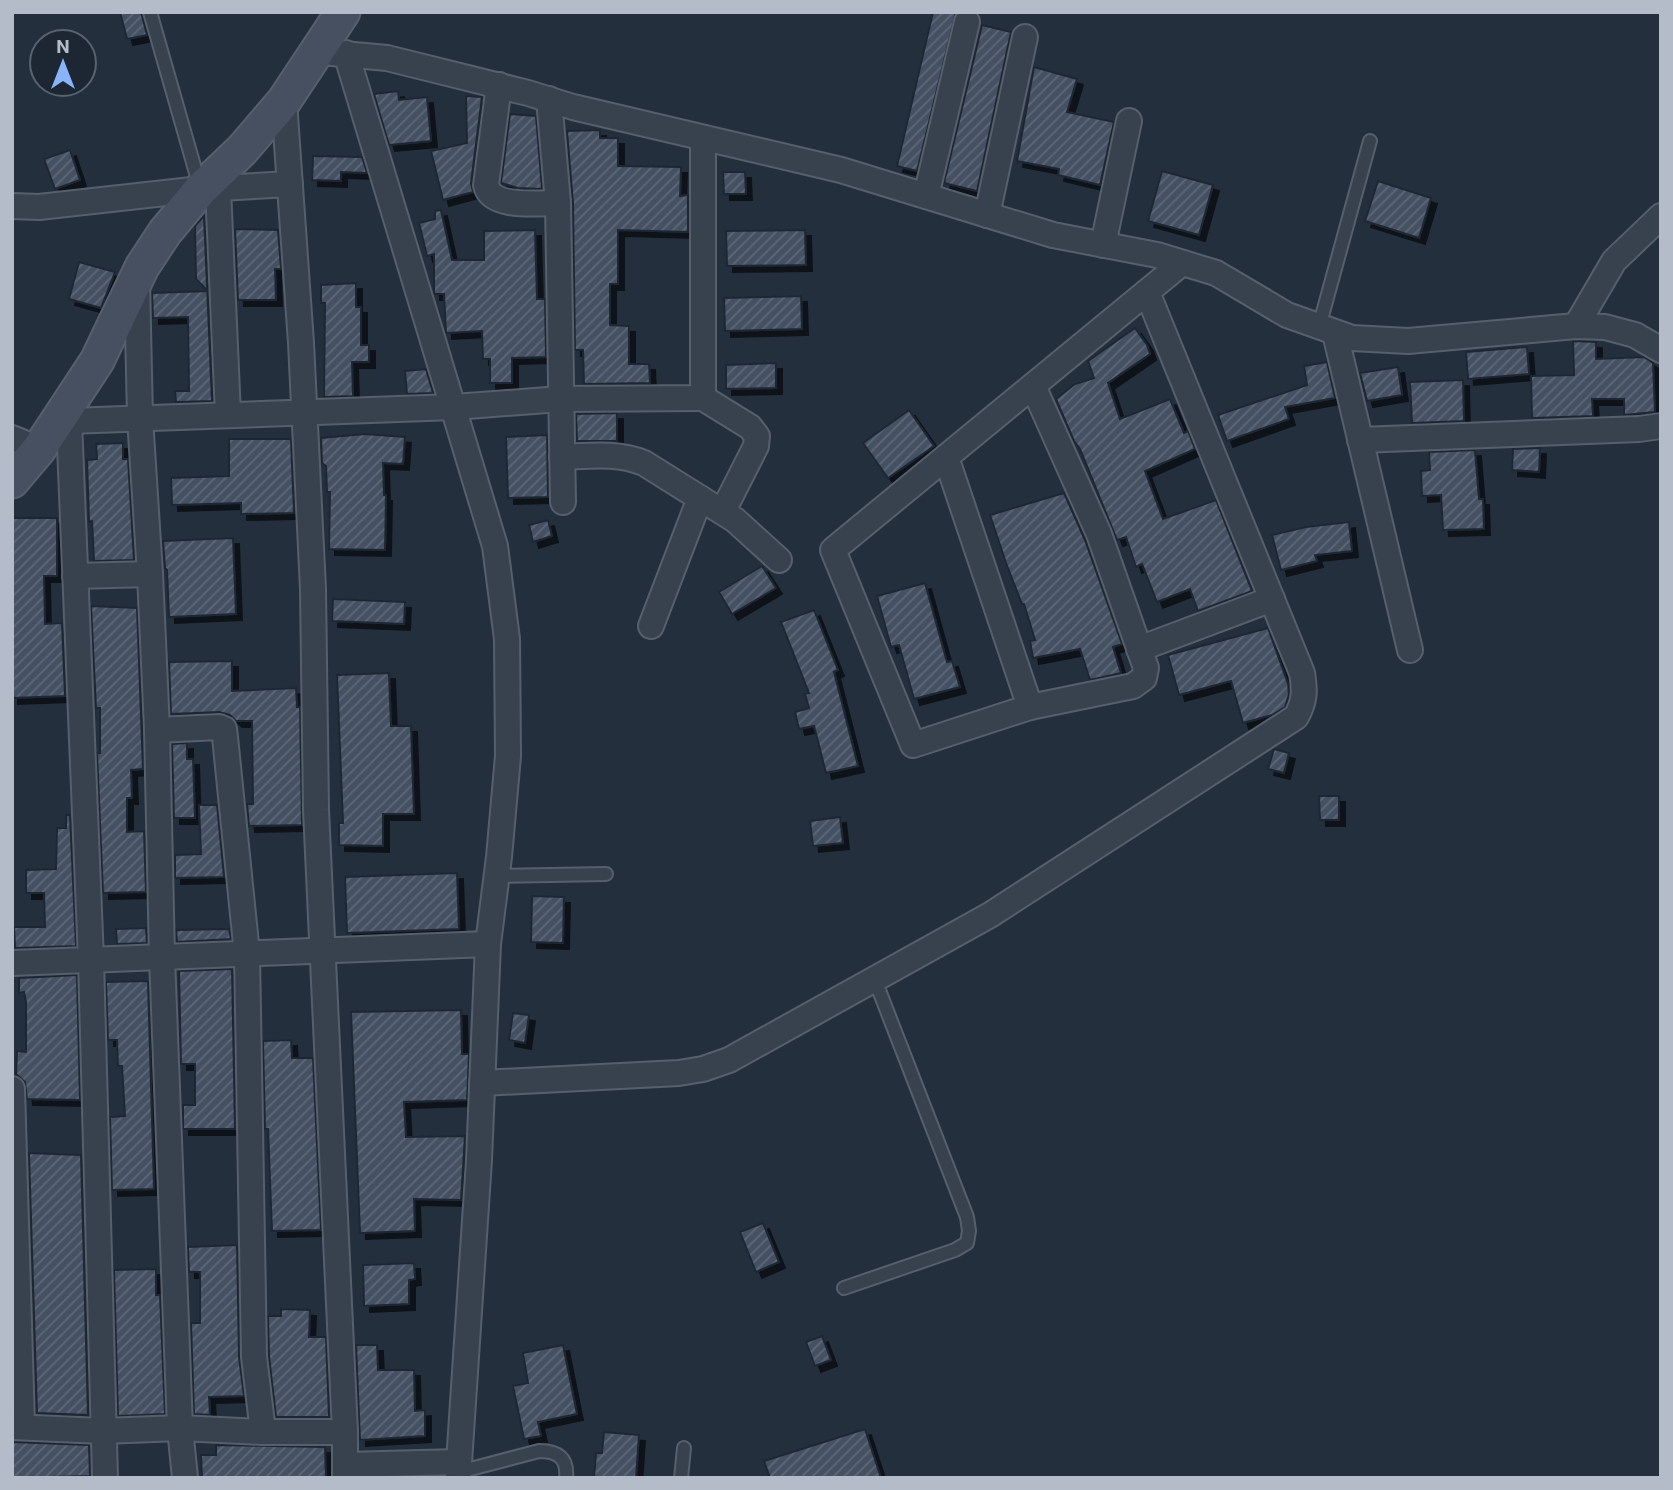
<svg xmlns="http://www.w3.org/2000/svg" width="1673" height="1490" viewBox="0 0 1673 1490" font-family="Roboto,sans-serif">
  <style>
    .building { fill: url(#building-hatch); stroke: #1f2835; stroke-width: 2; filter: url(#shadow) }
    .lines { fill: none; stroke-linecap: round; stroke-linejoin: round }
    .lane-casing { stroke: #565f6c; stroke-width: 16 }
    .street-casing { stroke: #565f6c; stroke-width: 28 }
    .secondary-casing { stroke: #565f6c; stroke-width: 37 }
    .lane { stroke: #38414e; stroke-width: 12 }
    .street { stroke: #38414e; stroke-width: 24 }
    .secondary { stroke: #465061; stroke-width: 33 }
  </style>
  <defs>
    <pattern id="building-hatch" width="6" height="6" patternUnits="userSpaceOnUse" patternTransform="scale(1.75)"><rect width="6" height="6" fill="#455162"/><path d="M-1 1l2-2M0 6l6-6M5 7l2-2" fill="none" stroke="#5d6877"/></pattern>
    <filter id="shadow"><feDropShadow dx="6" dy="6" stdDeviation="0" flood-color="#0009"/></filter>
  </defs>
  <rect width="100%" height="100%" fill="#242f3e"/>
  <g class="building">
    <path d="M120 12H141L147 35 127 39Z"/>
    <path d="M933 12H956L917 171 897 166Z"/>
    <path d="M982 25 1011 32 977 191 944 183Z"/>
    <path d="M1034 67 1077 79 1067 112 1114 122 1100 185 1058 175 1059 169 1017 161Z"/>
    <path d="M398 91 399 100 427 97 431 141 389 145 374 94Z"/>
    <path d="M466 96 482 97 471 183 473 192 443 200 431 151 467 143Z"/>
    <path d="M510 114 536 116 542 189 518 188 501 183Z"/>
    <path d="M600 130V138H618V166L681 167 680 196 688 195V232L618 230V284H610V325L629 326V364H649L650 383 584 384 583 350H575L573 203 567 131Z"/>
    <path d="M70 150 80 180 55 189 44 159Z"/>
    <path d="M313 156 362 157 367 173 341 172V181L312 180Z"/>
    <path d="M1162 171 1213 185 1199 235 1148 221Z"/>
    <path d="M723 172H745L746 194H724Z"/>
    <path d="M1378 181 1431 198 1419 238 1365 221Z"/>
    <path d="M441 210 452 260H484V231L535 230 537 299H545L546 357 512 358V383H490V359H483L482 331 446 333 444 294H434V254L427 256 419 223 435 219V211Z"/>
    <path d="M204 216 212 401 176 402 175 391H189L188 317 153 318 152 293 208 291 196 279 195 226Z"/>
    <path d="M235 229 278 230 281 269H275L276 300H238Z"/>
    <path d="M805 230 806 265 727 266 726 231Z"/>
    <path d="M79 262 115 272 101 308 69 299Z"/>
    <path d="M356 283V307H361V345H369V362H352L353 396 324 397 325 303H321V285Z"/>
    <path d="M801 296 802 329 725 331 724 298Z"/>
    <path d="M1135 328 1147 345 1150 354 1108 383 1120 419 1170 399 1184 433 1188 431 1195 449 1145 471 1163 519 1216 500 1252 591 1198 611 1190 589 1157 602 1142 564 1136 567 1126 537 1117 540 1080 449 1074 441 1056 399 1075 384 1094 378 1088 361Z"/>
    <path d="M1573 341 1596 342V359L1644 357 1653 363 1655 412 1624 415V399H1592L1593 416 1532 418 1531 376 1574 375Z"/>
    <path d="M1527 347 1529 374 1468 379 1466 352Z"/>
    <path d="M1327 362 1335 398 1285 407 1289 419 1227 441 1218 415 1307 385 1304 366Z"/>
    <path d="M776 363V388L726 389V365Z"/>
    <path d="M1398 367 1402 395 1367 401 1360 373Z"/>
    <path d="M426 369 433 393 407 394 405 371Z"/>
    <path d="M1463 380 1464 421 1412 423 1410 382Z"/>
    <path d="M909 410 934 446 888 478 863 443Z"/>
    <path d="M617 413V441H577L576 414Z"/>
    <path d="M365 434 405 437 403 464 383 463 384 495H386L385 550 329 549 330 492H327L326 466 322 463 321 438Z"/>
    <path d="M547 435 548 497 508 498 506 437Z"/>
    <path d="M229 439H291L294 513 241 514V503L172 505 171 478 229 476Z"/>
    <path d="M123 443V459H128L134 560 94 561 92 521 89 522 87 460 97 459 96 444Z"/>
    <path d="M1540 448 1539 472 1512 470 1513 449Z"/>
    <path d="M1475 450 1479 499H1483L1484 529 1443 530 1441 495 1422 496 1421 471 1430 470 1429 452Z"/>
    <path d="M1064 493 1085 540 1122 644 1113 647 1121 673 1090 680 1080 649 1033 658 1030 641 1035 640 1024 604H1022L1006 563 990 515Z"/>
    <path d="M12 518H57V576H44L45 624 62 623 65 696 12 698Z"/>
    <path d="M548 520 552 536 533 542 529 525Z"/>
    <path d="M1349 522 1352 551 1315 555 1317 561 1281 570 1272 535 1306 527Z"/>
    <path d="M233 538 236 614 169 617 167 570 165 568 163 541Z"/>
    <path d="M762 566 776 588 732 614 719 592Z"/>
    <path d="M925 583 947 662 952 661 960 687 914 699 899 645 891 647 877 596Z"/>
    <path d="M333 599 405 602 404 624 332 621Z"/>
    <path d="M91 606 137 608 143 769 131 770 132 798H127V832L144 831 146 892 103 893 97 753H100V708H96Z"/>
    <path d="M814 610 838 670 834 672 858 766 826 773 814 726 799 729 795 712 809 708 805 694 809 693 781 622Z"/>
    <path d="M1268 628 1288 684 1289 694 1285 707 1272 715 1243 723 1231 681 1179 695 1168 655Z"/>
    <path d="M232 661V691L296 688 297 707H300L302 825 249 826 247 804H253L252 721H236L230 715 219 712 171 714 169 662Z"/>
    <path d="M389 673 391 726H411L414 814H383V846L339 845V823H343L337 675Z"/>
    <path d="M187 743V759H193L195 818H174L172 744Z"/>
    <path d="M1274 749 1289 753 1284 773 1268 769Z"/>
    <path d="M1319 796H1339V820H1320Z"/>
    <path d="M199 805H217L224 877 175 878V855L201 854Z"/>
    <path d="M66 815H70L76 946 15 948 14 927H45L44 893H26V870L56 869 57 828H66Z"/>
    <path d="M840 817 843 843 813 846 810 821Z"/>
    <path d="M457 873 459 929 347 933 345 877Z"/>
    <path d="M532 896 564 897 563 943 531 942Z"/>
    <path d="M146 928 147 943 117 944 116 929Z"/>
    <path d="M229 929 231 939 177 942 176 930Z"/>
    <path d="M232 969 235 1129H183V1105H195V1064H181L179 971Z"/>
    <path d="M77 975 80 1100 27 1099 25 1082 16 1074 17 1051 26 1052V1002L24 992 19 993V978Z"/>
    <path d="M148 981 154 1189 112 1190 110 1117 125 1116 122 1066H118L117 1040H108L106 982Z"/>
    <path d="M461 1010 462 1054H469L467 1100 404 1102 406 1137 465 1136 461 1200 414 1199 415 1231 360 1233 351 1012Z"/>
    <path d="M513 1013 529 1015 525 1043 509 1040Z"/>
    <path d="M291 1040 292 1058H313L321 1230 272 1231 268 1129H265L263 1041Z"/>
    <path d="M29 1153 81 1155 88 1415 37 1413Z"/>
    <path d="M763 1223 779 1262 756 1272 740 1232Z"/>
    <path d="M237 1245 239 1357 244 1396 209 1397 210 1415 194 1414 191 1323H200V1272H189L188 1247Z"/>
    <path d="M414 1263 415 1279 409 1280V1304L364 1306 363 1265Z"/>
    <path d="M156 1269V1295H160L165 1414 118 1416 114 1270Z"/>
    <path d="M281 1309 310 1310 309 1337H326L329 1417H276L269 1356 268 1316H281Z"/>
    <path d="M822 1336 831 1360 815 1366 806 1342Z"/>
    <path d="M356 1345H377L378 1370H414L415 1411 425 1410V1436L360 1440Z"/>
    <path d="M563 1345 577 1414 538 1422 541 1436 524 1439 513 1386 528 1383 523 1353Z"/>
    <path d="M865 1429 881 1478H770L764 1461Z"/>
    <path d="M604 1432 639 1435 636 1478H594L596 1453H602Z"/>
    <path d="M12 1442 89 1445 90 1476 12 1478Z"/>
    <path d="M216 1445 325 1447 326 1478H202L201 1455H216Z"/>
  </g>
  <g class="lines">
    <defs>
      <g id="lane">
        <path d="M150 12 200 187"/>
        <path d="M1319 327 1370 141"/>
        <path d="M497 876 606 874"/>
        <path d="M844 1288 955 1250 967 1243 969 1231 967 1217 875 980"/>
        <path d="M459 1472 539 1451C558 1451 568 1458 566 1478"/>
        <path d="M681 1478 684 1448"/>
      </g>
      <g id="street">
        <path d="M332 53 387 58 528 93 573 107 841 170 1053 235 1157 255 1216 273 1287 315 1352 338 1408 341 1576 326 1605 327 1635 335 1661 350"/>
        <path d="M346 53 495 546 507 639 508 756 499 857 488 944 479 1160 458 1478"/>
        <path d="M499 85 486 185C491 209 538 203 558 203"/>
        <path d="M549 99 558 203 563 502"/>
        <path d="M284 101 301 343 313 589 316 810 345 1432"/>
        <path d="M218 188 228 415"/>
        <path d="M926 196 967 22"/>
        <path d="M12 206 39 207 201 189 290 184"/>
        <path d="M987 215 1025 37"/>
        <path d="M1103 245 1129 121"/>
        <path d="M137 282 140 418 150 574 157 730 162 957 180 1428 185 1478"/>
        <path d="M1576 326 1614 261 1661 216"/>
        <path d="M1335 333 1410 650"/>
        <path d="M703 398 750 427 757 436 756 446 723 511"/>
        <path d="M62 413 69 421 91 960 105 1478"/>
        <path d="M69 421 454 407 560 399 703 398V138"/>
        <path d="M12 438 39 449"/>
        <path d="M1360 440 1639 429 1661 426"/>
        <path d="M562 457C590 456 617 452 644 463L735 520 779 560"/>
        <path d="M946 457 1030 707 913 745 833 550 1182 263"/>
        <path d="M75 576 150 574"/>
        <path d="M651 626 700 498"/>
        <path d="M1139 649 1272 599"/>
        <path d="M1030 707 1133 686 1144 678 1146 668 1099 534 1033 386"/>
        <path d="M157 730 219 727 224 729 225 737 247 954 254 1357 263 1432"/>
        <path d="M12 963 488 944"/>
        <path d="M482 1083 679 1073 703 1069 729 1060 990 915 1296 717C1305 701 1305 691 1302 673L1147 292"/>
        <path d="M12 1089 22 1425"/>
        <path d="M12 1427 103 1431 180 1428 263 1432H345V1478"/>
        <path d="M345 1465 459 1462"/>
      </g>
      <path id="secondary" d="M12 481 39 449 97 361 142 267 165 232 201 189 242 150 284 101 343 12"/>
    </defs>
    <use href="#lane" class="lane-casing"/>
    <use href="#street" class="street-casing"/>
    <use href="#secondary" class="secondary-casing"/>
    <use href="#lane" class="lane"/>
    <use href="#street" class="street"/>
    <use href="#secondary" class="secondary"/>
  </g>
  <rect width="1673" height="1490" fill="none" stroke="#b4bcc9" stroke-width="28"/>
  <g transform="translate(63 63)"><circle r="33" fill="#1d2633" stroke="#59626f" stroke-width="2"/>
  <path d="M0-5L12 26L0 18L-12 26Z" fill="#8ab4f8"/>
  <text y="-10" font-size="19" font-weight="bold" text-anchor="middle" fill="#b4bcc9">N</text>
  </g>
</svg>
